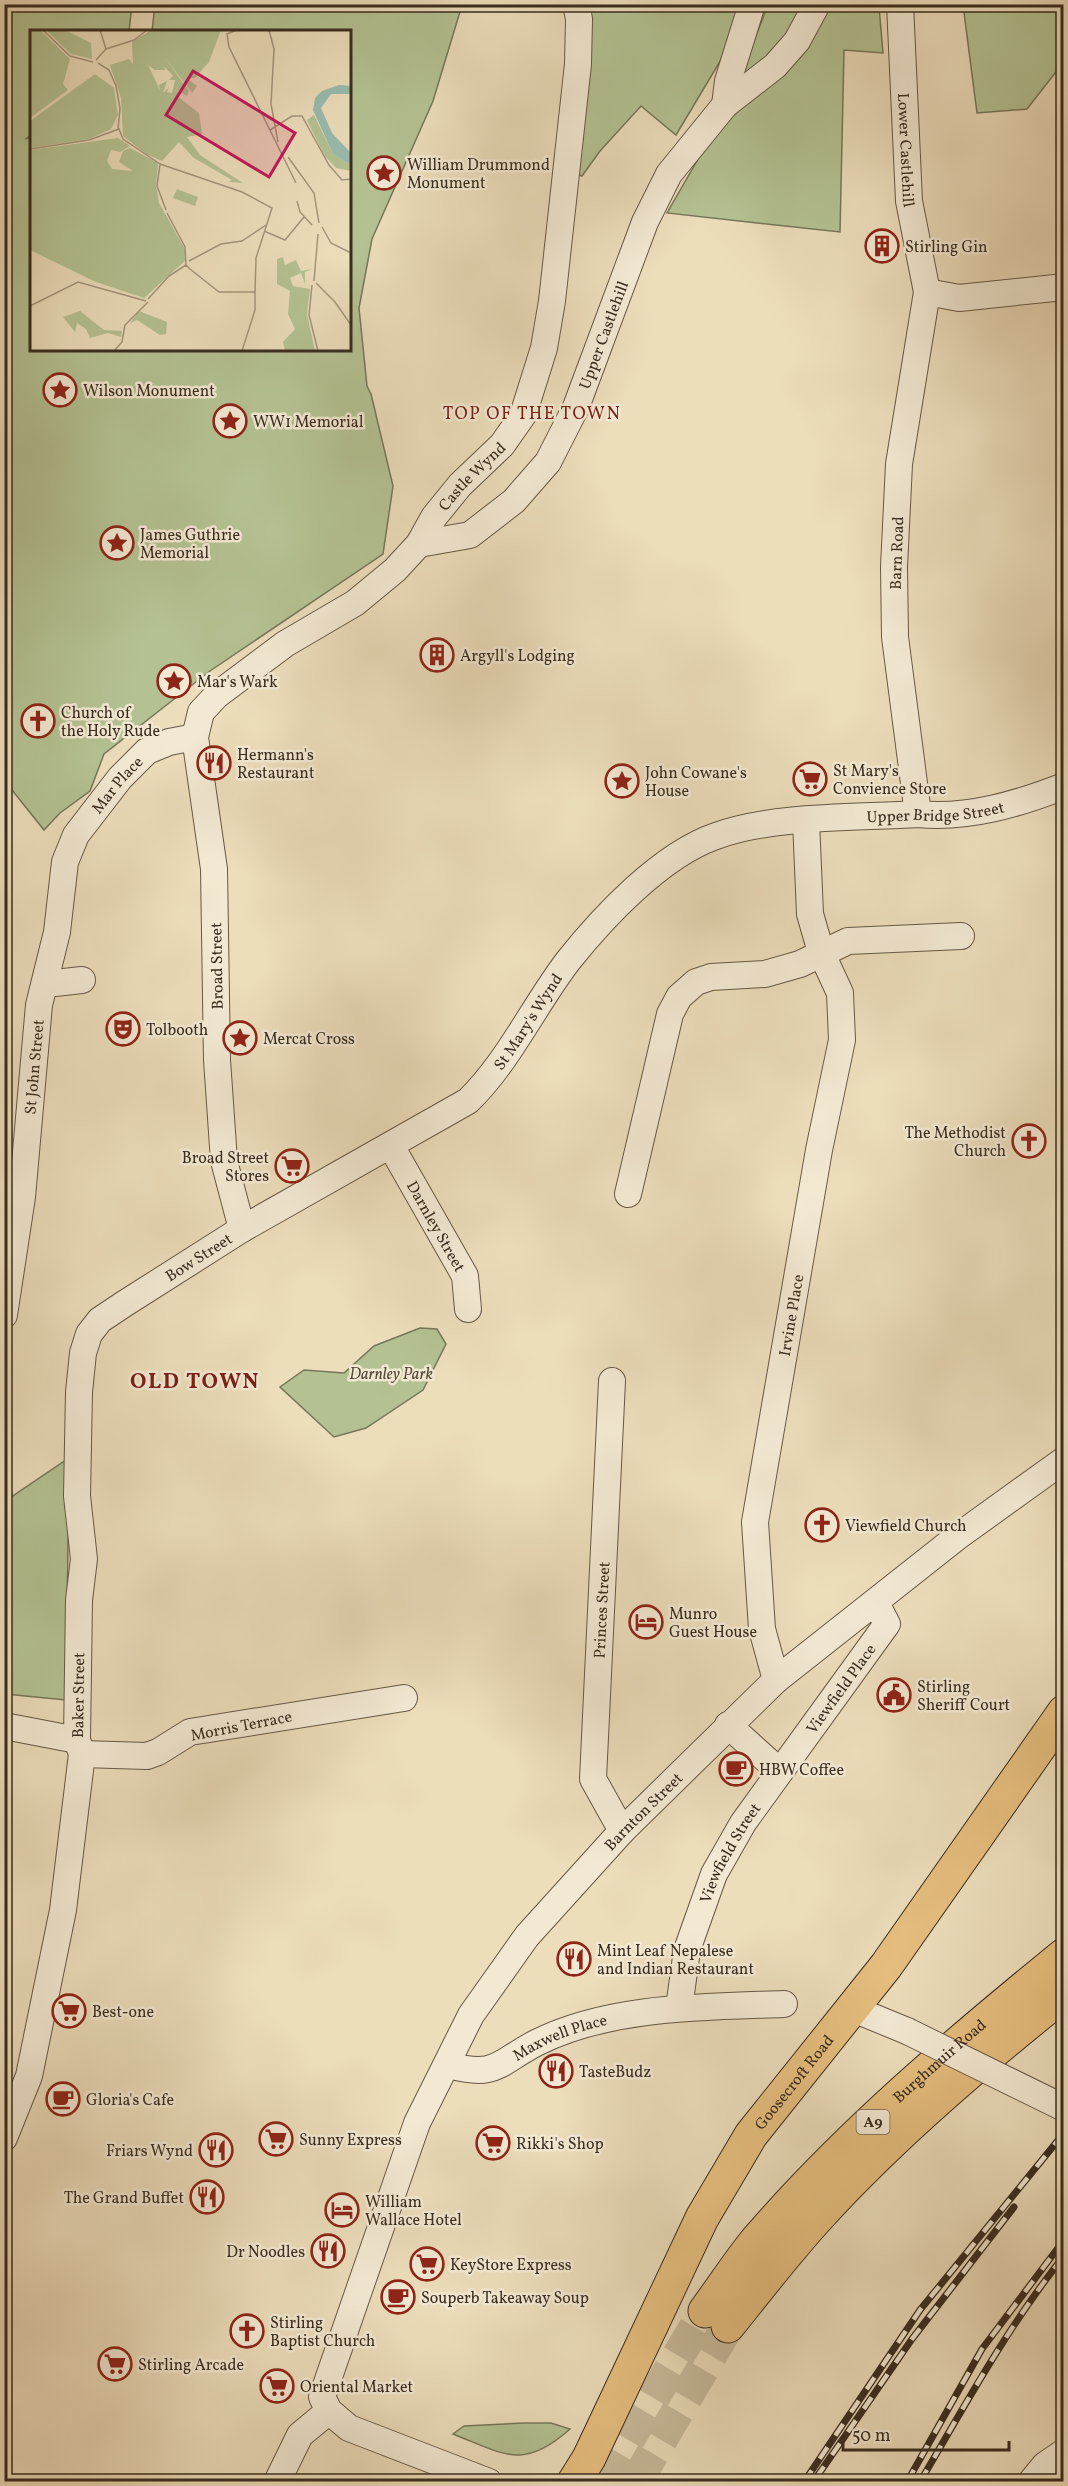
<svg xmlns="http://www.w3.org/2000/svg" width="1068" height="2486" viewBox="0 0 1068 2486" font-family="Vollkorn,serif">
  <style>
    .green { fill: #b4c293; stroke: #767759; stroke-width: 1.5 }
    .lines { fill: none; stroke-linecap: round; stroke-linejoin: round }
    .major-tunnel { stroke: #c8ba9c; stroke-width: 33; stroke-dasharray: 33 16; stroke-linecap: butt }
    .minor-casing { stroke: #665846; stroke-width: 28 }
    .major-casing { stroke: #392c1f; stroke-width: 35 }
    .minor { stroke: #f3e9d3; stroke-width: 26 }
    .major { stroke: #e6be7e; stroke-width: 33 }
    .rail-casing { stroke: #392c1f; stroke-width: 7 }
    .rail { stroke: #f3e9d3; stroke-width: 4.5; stroke-dasharray: 14; stroke-linecap: butt }
    .minor-bridge-casing { stroke: #665846; stroke-width: 28; stroke-linecap: butt }
    .minor-bridge { stroke: #f3e9d3; stroke-width: 26 }
    .labels { text-anchor: middle; stroke-width: 5; stroke-linejoin: round; paint-order: stroke }
    .shield { fill: #f3e9d3; stroke: #716555; stroke-width: 1.5 }
    .shield-label { font-size: 15px; font-weight: bold; fill: #392c1f }
    .street-label { font-size: 16px; fill: #392c1f; stroke: #f3e9d3 }
    .poi-label { font-size: 16px; fill: #392c1f; stroke: #f3e9d3; text-anchor: start }
    .park-label { font-size: 16px; font-style: italic; fill: #524a36; stroke: #f3e9d3 }
    .neighbourhood-label { font-size: 18px; letter-spacing: 1.5px; fill: #7a1f14; stroke: #f3e9d3 }
    .district-label { font-size: 22px; font-weight: bold; letter-spacing: 1.5px; fill: #7a1f14; stroke: #f3e9d3 }
    .inset-road { fill: none; stroke: #a4967d; stroke-width: 1.5 }
    .view { fill: #c2185b; fill-opacity: 0.15; stroke: #c2185b; stroke-width: 3 }
    .inset-edge { fill: none; stroke: #392c1f; stroke-width: 3 }
  </style>
  <rect width="100%" height="100%" fill="#ecddbb"/>
  <filter id="stains"><feTurbulence type="fractalNoise" baseFrequency=".00333" numOctaves="4"/><feColorMatrix values="0 0 0 0 .2 0 0 0 0 .09 0 0 0 0 .02 0 0 0 .5 -.17"/></filter>
  <radialGradient id="worn" r=".72"><stop offset=".6" stop-color="#630" stop-opacity="0"/><stop offset="1" stop-color="#630" stop-opacity=".3"/></radialGradient>
  <g class="green">
    <path d="M5 4 132 5 129 31 32 32 31 135 25 139 31 137 32 350H350V32L152 31 155 5H462L433 101 372 239 359 308 367 386 371 394 393 486 383 554 210 671 104 754 90 791 60 813 44 830 4 780Z"/>
    <path d="M576 5H742L731 43 676 135 641 106 600 151 582 176 568 171Z"/>
    <path d="M768 5H918L879 7 883 53 844 50 840 232 667 213 727 109Z"/>
    <path d="M963 5H1063V70L1059 68 1027 109 977 113Z"/>
    <path d="M420 1328 437 1329 446 1344 423 1390 366 1428 334 1437 280 1387 304 1370 344 1373 374 1346Z"/>
    <path d="M69 1458 66 1700 5 1694 4 1502Z"/>
    <path d="M524 2423H551L570 2429C523 2471 504 2454 453 2434L464 2426Z"/>
  </g>
  <g class="lines">
    <g class="major-tunnel">
      <path d="M603 2482 705 2311"/>
      <path d="M636 2482 728 2326"/>
    </g>
    <defs>
      <g id="minor">
        <path id="s1" d="M900 4 909 201 927 292 899 464 894 567 895 637 918 814"/>
        <path d="M725 105 728 81 752 4"/>
        <path d="M927 292 959 298 1064 287"/>
        <path id="s2" d="M419 544 470 535 514 501 548 462 576 407 645 222 669 174 725 105 775 66 797 41 817 4"/>
        <path d="M46 984 82 980"/>
        <path id="s3" d="M391 1146 465 1276 468 1309"/>
        <path d="M628 1194 670 1014 679 997 696 982 711 977 765 974 800 964 848 941 961 936"/>
        <path id="s4" d="M242 1229 224 1161 217 1060 214 869 195 737 201 712 217 695 285 644 355 603 395 570 419 544 434 517 460 485 502 445 523 415 544 348 552 301 578 64 579 19 576 4"/>
        <path id="s5" d="M4 1315 22 1197 39 1005 57 932 65 862 76 835 120 778 147 751 169 742 195 737"/>
        <path d="M612 1381 593 1779 622 1831"/>
        <path id="s6" d="M776 1680 762 1629 755 1522 819 1150 842 1040 840 993 821 952 810 914 806 821"/>
        <path d="M728 1725 779 1771"/>
        <path d="M4 1726 77 1740"/>
        <path d="M82 1754 147 1756 158 1752 190 1732 404 1698"/>
        <path id="s7" d="M679 2008 687 1950 714 1874 743 1823 887 1624 876 1603"/>
        <path d="M851 2008 907 2031"/>
        <path id="s8" d="M448 2065C497 2078 496 2064 536 2043 609 2006 704 2007 784 2004"/>
        <path id="s9" d="M4 2138 29 2076 63 1910 82 1754 77 1740 79 1600 84 1559 77 1496 79 1392 83 1353 89 1334 100 1320 124 1304 242 1229 468 1101C509 1061 533 1007 568 961 603 917 661 855 716 836 774 815 856 818 918 814 968 819 1018 804 1064 786"/>
        <path d="M277 2482 300 2435 329 2411"/>
        <path id="s10" d="M489 2482 349 2428 329 2411 322 2397 417 2123 471 2015 527 1936 622 1831 776 1680 957 1537 1064 1460"/>
        <path d="M1031 2482 1045 2465 1064 2452"/>
      </g>
      <g id="major">
        <path id="s11" d="M705 2311C722 2288 738 2263 756 2241 847 2135 956 2043 1064 1955"/>
        <path d="M728 2326C757 2290 786 2252 818 2217 892 2136 978 2063 1064 1994"/>
        <path id="s12" d="M574 2482 589 2458 702 2218 751 2135 886 1966 1064 1712"/>
      </g>
    </defs>
    <use href="#minor" class="minor-casing"/>
    <use href="#major" class="major-casing"/>
    <use href="#minor" class="minor"/>
    <use href="#major" class="major"/>
    <defs>
      <g id="rail">
        <path d="M816 2478 912 2339 1014 2207"/>
        <path d="M804 2482 920 2310 1064 2133"/>
        <path d="M907 2482 982 2349 1064 2240"/>
        <path d="M920 2482C965 2405 1008 2326 1064 2256"/>
      </g>
    </defs>
    <use href="#rail" class="rail-casing"/>
    <use href="#rail" class="rail"/>
    <defs>
      <path id="minor-bridge" d="M907 2031 1064 2108"/>
    </defs>
    <use href="#minor-bridge" class="minor-bridge-casing"/>
    <use href="#minor-bridge" class="minor-bridge"/>
  </g>
  <defs>
    <symbol id="sight-ring" viewBox="-11 -11 22 22"><circle r="9.5" fill="#f3e9d3" stroke="#8f2418" stroke-width="1.5"/><path d="M0-6L1.8-2.2L6-1.7L2.9 1.2L3.7 5.4L0 3.3L-3.7 5.4L-2.9 1.2L-6-1.7L-1.8-2.2Z" fill="#8f2418"/></symbol>
    <symbol id="building-ring" viewBox="-11 -11 22 22"><circle r="9.5" fill="#f3e9d3" stroke="#8f2418" stroke-width="1.5"/><path d="M-4-6H4V6H1V3H-1V6H-4ZM-2.5-4.3h1.7v1.8h-1.7ZM.8-4.3h1.7v1.8H.8ZM-2.5-1h1.7V.8h-1.7ZM.8-1h1.7V.8H.8Z" fill="#8f2418"/></symbol>
    <symbol id="church-ring" viewBox="-11 -11 22 22"><circle r="9.5" fill="#f3e9d3" stroke="#8f2418" stroke-width="1.5"/><path d="M-1.2-6h2.4v3.5h3.3v2.4h-3.3V6h-2.4V-.1h-3.3v-2.4h3.3Z" fill="#8f2418"/></symbol>
    <symbol id="restaurant-ring" viewBox="-11 -11 22 22"><circle r="9.5" fill="#f3e9d3" stroke="#8f2418" stroke-width="1.5"/><path d="M-5-6h1v4h1v-4h1v4h1v-4h1v5L-1.5 .5V6h-2V.5L-5-1ZM5-6V6H3V1.5H1.5Q1.5-4 5-6Z" fill="#8f2418"/></symbol>
    <symbol id="supermarket-ring" viewBox="-11 -11 22 22"><circle r="9.5" fill="#f3e9d3" stroke="#8f2418" stroke-width="1.5"/><path d="M-6-5.5h2.5l.6 2H6L4.5 2H-2.5L-4.4-4H-6ZM-1.5 3.2a1.3 1.3 0 1 0 .1 0ZM3 3.2a1.3 1.3 0 1 0 .1 0Z" fill="#8f2418"/></symbol>
    <symbol id="theatre-ring" viewBox="-11 -11 22 22"><circle r="9.5" fill="#f3e9d3" stroke="#8f2418" stroke-width="1.5"/><path d="M-5-5.5Q0-4 5-5.5V0Q5 5 0 6Q-5 5-5 0ZM-3.3-2.5H-1v1.5H-3.3ZM1-2.5H3.3v1.5H1ZM-2.8 1Q0 5.5 2.8 1Z" fill="#8f2418"/></symbol>
    <symbol id="hotel-ring" viewBox="-11 -11 22 22"><circle r="9.5" fill="#f3e9d3" stroke="#8f2418" stroke-width="1.5"/><path d="M-6-4.5h1.5V1H6V5H4.5V3h-9V5H-6ZM-4 0a1.8 1.8 0 1 1 3.6 0ZM.5 0V-2.5h3Q6-2.5 6 0Z" fill="#8f2418"/></symbol>
    <symbol id="civic-ring" viewBox="-11 -11 22 22"><circle r="9.5" fill="#f3e9d3" stroke="#8f2418" stroke-width="1.5"/><path d="M-.6-6.5H3V-4.5H.6V-3L4-1V1h2V6H-6V1h2V-1L-.6-3ZM-1.2 2.5V6h2.4V2.5Z" fill="#8f2418"/></symbol>
    <symbol id="cafe-ring" viewBox="-11 -11 22 22"><circle r="9.5" fill="#f3e9d3" stroke="#8f2418" stroke-width="1.5"/><path d="M-5.5-4.5H6V0H3Q3 3.5 0 3.5H-2.5Q-5.5 3.5-5.5 0ZM3-3.2v2h1.7v-2ZM-6 4.5H4V6H-6Z" fill="#8f2418"/></symbol>
  </defs>
  <g fill-rule="evenodd">
    <use href="#sight-ring" x="365" y="154" width="38" height="38"/>
    <use href="#building-ring" x="863" y="227" width="38" height="38"/>
    <use href="#sight-ring" x="41" y="371" width="38" height="38"/>
    <use href="#sight-ring" x="211" y="402" width="38" height="38"/>
    <use href="#sight-ring" x="98" y="524" width="38" height="38"/>
    <use href="#building-ring" x="418" y="636" width="38" height="38"/>
    <use href="#sight-ring" x="155" y="662" width="38" height="38"/>
    <use href="#church-ring" x="19" y="702" width="38" height="38"/>
    <use href="#restaurant-ring" x="195" y="744" width="38" height="38"/>
    <use href="#supermarket-ring" x="791" y="760" width="38" height="38"/>
    <use href="#sight-ring" x="603" y="762" width="38" height="38"/>
    <use href="#theatre-ring" x="104" y="1010" width="38" height="38"/>
    <use href="#sight-ring" x="221" y="1019" width="38" height="38"/>
    <use href="#church-ring" x="1010" y="1122" width="38" height="38"/>
    <use href="#supermarket-ring" x="273" y="1147" width="38" height="38"/>
    <use href="#church-ring" x="803" y="1506" width="38" height="38"/>
    <use href="#hotel-ring" x="627" y="1603" width="38" height="38"/>
    <use href="#civic-ring" x="875" y="1676" width="38" height="38"/>
    <use href="#cafe-ring" x="717" y="1750" width="38" height="38"/>
    <use href="#restaurant-ring" x="555" y="1940" width="38" height="38"/>
    <use href="#supermarket-ring" x="50" y="1992" width="38" height="38"/>
    <use href="#restaurant-ring" x="537" y="2052" width="38" height="38"/>
    <use href="#cafe-ring" x="44" y="2080" width="38" height="38"/>
    <use href="#supermarket-ring" x="257" y="2120" width="38" height="38"/>
    <use href="#supermarket-ring" x="474" y="2124" width="38" height="38"/>
    <use href="#restaurant-ring" x="197" y="2131" width="38" height="38"/>
    <use href="#restaurant-ring" x="188" y="2178" width="38" height="38"/>
    <use href="#hotel-ring" x="323" y="2191" width="38" height="38"/>
    <use href="#restaurant-ring" x="309" y="2232" width="38" height="38"/>
    <use href="#supermarket-ring" x="408" y="2245" width="38" height="38"/>
    <use href="#cafe-ring" x="379" y="2278" width="38" height="38"/>
    <use href="#church-ring" x="228" y="2312" width="38" height="38"/>
    <use href="#supermarket-ring" x="96" y="2345" width="38" height="38"/>
    <use href="#supermarket-ring" x="258" y="2367" width="38" height="38"/>
  </g>
  <g class="labels">
    <rect class="shield" x="856.5" y="2110" width="33" height="24" rx="4.5"/>
    <g class="shield-label">
      <text x="873" y="2127">A9</text>
    </g>
    <g class="street-label">
      <text dy="6" stroke="none"><textPath href="#s1" startOffset="146">Lower Castlehill</textPath></text>
      <text dy="6" stroke="none"><textPath href="#s2" startOffset="298">Upper Castlehill</textPath></text>
      <text dy="6" stroke="none"><textPath href="#s4" startOffset="885">Castle Wynd</textPath></text>
      <text transform="translate(896 553) rotate(-88)" y="6">Barn Road</text>
      <text dy="6" stroke="none"><textPath href="#s5" startOffset="552">Mar Place</textPath></text>
      <text dy="6" stroke="none"><textPath href="#s9" startOffset="1852">Upper Bridge Street</textPath></text>
      <text transform="translate(216 966) rotate(-91)" y="6">Broad Street</text>
      <text dy="6" stroke="none"><textPath href="#s9" startOffset="1362">St Mary's Wynd</textPath></text>
      <text dy="6" stroke="none"><textPath href="#s5" startOffset="250">St John Street</textPath></text>
      <text dy="6" stroke="none"><textPath href="#s3" startOffset="92">Darnley Street</textPath></text>
      <text dy="6" stroke="none"><textPath href="#s9" startOffset="951">Bow Street</textPath></text>
      <text dy="6" stroke="none"><textPath href="#s6" startOffset="370">Irvine Place</textPath></text>
      <text transform="translate(601 1610) rotate(-87)" y="6">Princes Street</text>
      <text dy="6" stroke="none"><textPath href="#s7" startOffset="364">Viewfield Place</textPath></text>
      <text dy="6" stroke="none"><textPath href="#s9" startOffset="453">Baker Street</textPath></text>
      <text transform="translate(241 1725) rotate(-11)" y="6">Morris Terrace</text>
      <text dy="6" stroke="none"><textPath href="#s10" startOffset="870">Barnton Street</textPath></text>
      <text dy="6" stroke="none"><textPath href="#s7" startOffset="165">Viewfield Street</textPath></text>
      <text dy="6" stroke="none"><textPath href="#s8" startOffset="120">Maxwell Place</textPath></text>
      <text dy="6" stroke="none"><textPath href="#s11" startOffset="344">Burghmuir Road</textPath></text>
      <text dy="6" stroke="none"><textPath href="#s12" startOffset="458">Goosecroft Road</textPath></text>
    </g>
    <g class="poi-label">
      <text x="407" y="170">William Drummond<tspan x="407" dy="18">Monument</tspan></text>
      <text x="905" y="252">Stirling Gin</text>
      <text x="83" y="396">Wilson Monument</text>
      <text x="253" y="427">WW1 Memorial</text>
      <text x="140" y="540">James Guthrie<tspan x="140" dy="18">Memorial</tspan></text>
      <text x="460" y="661">Argyll's Lodging</text>
      <text x="197" y="687">Mar's Wark</text>
      <text x="61" y="718">Church of<tspan x="61" dy="18">the Holy Rude</tspan></text>
      <text x="237" y="760">Hermann's<tspan x="237" dy="18">Restaurant</tspan></text>
      <text x="833" y="776">St Mary's<tspan x="833" dy="18">Convience Store</tspan></text>
      <text x="645" y="778">John Cowane's<tspan x="645" dy="18">House</tspan></text>
      <text x="146" y="1035">Tolbooth</text>
      <text x="263" y="1044">Mercat Cross</text>
      <text x="1006" y="1138" text-anchor="end">The Methodist<tspan x="1006" dy="18">Church</tspan></text>
      <text x="269" y="1163" text-anchor="end">Broad Street<tspan x="269" dy="18">Stores</tspan></text>
      <text x="845" y="1531">Viewfield Church</text>
      <text x="669" y="1619">Munro<tspan x="669" dy="18">Guest House</tspan></text>
      <text x="917" y="1692">Stirling<tspan x="917" dy="18">Sheriff Court</tspan></text>
      <text x="759" y="1775">HBW Coffee</text>
      <text x="597" y="1956">Mint Leaf Nepalese<tspan x="597" dy="18">and Indian Restaurant</tspan></text>
      <text x="92" y="2017">Best-one</text>
      <text x="579" y="2077">TasteBudz</text>
      <text x="86" y="2105">Gloria's Cafe</text>
      <text x="299" y="2145">Sunny Express</text>
      <text x="516" y="2149">Rikki's Shop</text>
      <text x="193" y="2156" text-anchor="end">Friars Wynd</text>
      <text x="184" y="2203" text-anchor="end">The Grand Buffet</text>
      <text x="365" y="2207">William<tspan x="365" dy="18">Wallace Hotel</tspan></text>
      <text x="305" y="2257" text-anchor="end">Dr Noodles</text>
      <text x="450" y="2270">KeyStore Express</text>
      <text x="421" y="2303">Souperb Takeaway Soup</text>
      <text x="270" y="2328">Stirling<tspan x="270" dy="18">Baptist Church</tspan></text>
      <text x="138" y="2370">Stirling Arcade</text>
      <text x="300" y="2392">Oriental Market</text>
    </g>
    <g class="park-label">
      <text x="391" y="1379">Darnley Park</text>
    </g>
    <g class="neighbourhood-label">
      <text x="532" y="419">TOP OF THE TOWN</text>
    </g>
    <g class="district-label">
      <text x="195" y="1388">OLD TOWN</text>
    </g>
  </g>
  <g transform="translate(30 30)">
    <rect width="321" height="321" fill="#ecddbb"/>
    <path d="M0 0H10L40 29 33 54 38 60 0 88ZM16 0H35L61 13 62 29 41 24ZM121 0H191L179 32 165 48 158 49 167 56 162 63 133 25 159 61 157 66 148 61 147 66 169 83 172 104 157 107 170 125 213 153 199 152 202 150 164 128 149 112 132 131 116 124 93 106 91 68 80 35 99 29 103 34 102 12ZM118 35 125 40H135L134 36 143 46 139 50H145L142 63 137 62 139 57 133 63 137 51 129 55 130 60ZM65 44 84 58 88 85 81 99 59 109 0 118V91ZM284 85 303 124 321 135V141L306 138 294 125 277 90ZM88 108 100 116 90 122 81 120 77 131 82 139 103 141 89 132 93 121 100 118 128 133 126 155 129 173 156 221 155 231 114 268 66 252 0 220V120ZM147 159 168 167 165 176 143 168ZM253 227 255 235 266 230 271 241 282 239 275 242V254L271 243 260 248 263 256 280 259 277 284 285 321H255L253 312 265 299 258 284 260 261 247 254V229ZM50 281 74 300 92 301 91 307 78 303 60 308 56 299 47 293 45 302 33 287ZM109 281 137 292 136 304 130 305 107 290 100 293Z" fill="#b4c293" fill-rule="evenodd"/>
    <path d="M309 55 321 56V64H301L291 78 302 103 321 123V135L303 124 283 80 285 68 292 61Z" fill="#99bcb0"/>
    <path class="inset-road" d="M13 0 40 26 63 32M70 0 76 19M207 0 197 4 199 17 266 153M239 0 244 19 241 74 248 112M66 30 76 19 104 10 117 0M68 33 79 40 86 56 90 78 88 99M240 100 262 86H272L299 135 312 150 321 149M0 119 59 110 89 99 93 109 130 134 127 156 136 180M258 127 284 163 289 193M130 134 212 162 242 178 226 228 225 262M267 171 270 182 282 195M137 183 155 217 156 235 160 239 189 262H225V280L212 321M292 197 301 213 321 223M234 201 255 210 274 187M159 231 191 214 212 211 236 195M284 251 288 204M286 253 305 272 321 295M282 255 279 285 288 321M118 269 139 246 156 235M0 276 48 252 116 271M84 321 92 312 95 295 118 272"/>
    <path class="view" d="M163 41 265 103 239 147 136 85Z"/>
    <rect width="321" height="321" class="inset-edge"/>
  </g>
  <rect width="1068" height="2486" fill="none" stroke="#ecddbb" stroke-width="24"/>
  <rect x="6" y="6" width="1056" height="2474" fill="none" stroke="#392c1f" stroke-width="3"/>
  <rect x="12" y="12" width="1044" height="2462" fill="none" stroke="#392c1f" stroke-width="1.5"/>
  <path d="M843 2441v9h166v-9" fill="none" stroke="#392c1f" stroke-width="3"/>
  <text x="852" y="2441" font-size="18" fill="#392c1f" stroke="#f3e9d3" stroke-width="4.5" paint-order="stroke">50 m</text>
  <rect width="100%" height="100%" filter="url(#stains)"/>
  <rect width="100%" height="100%" fill="url(#worn)"/>
</svg>
